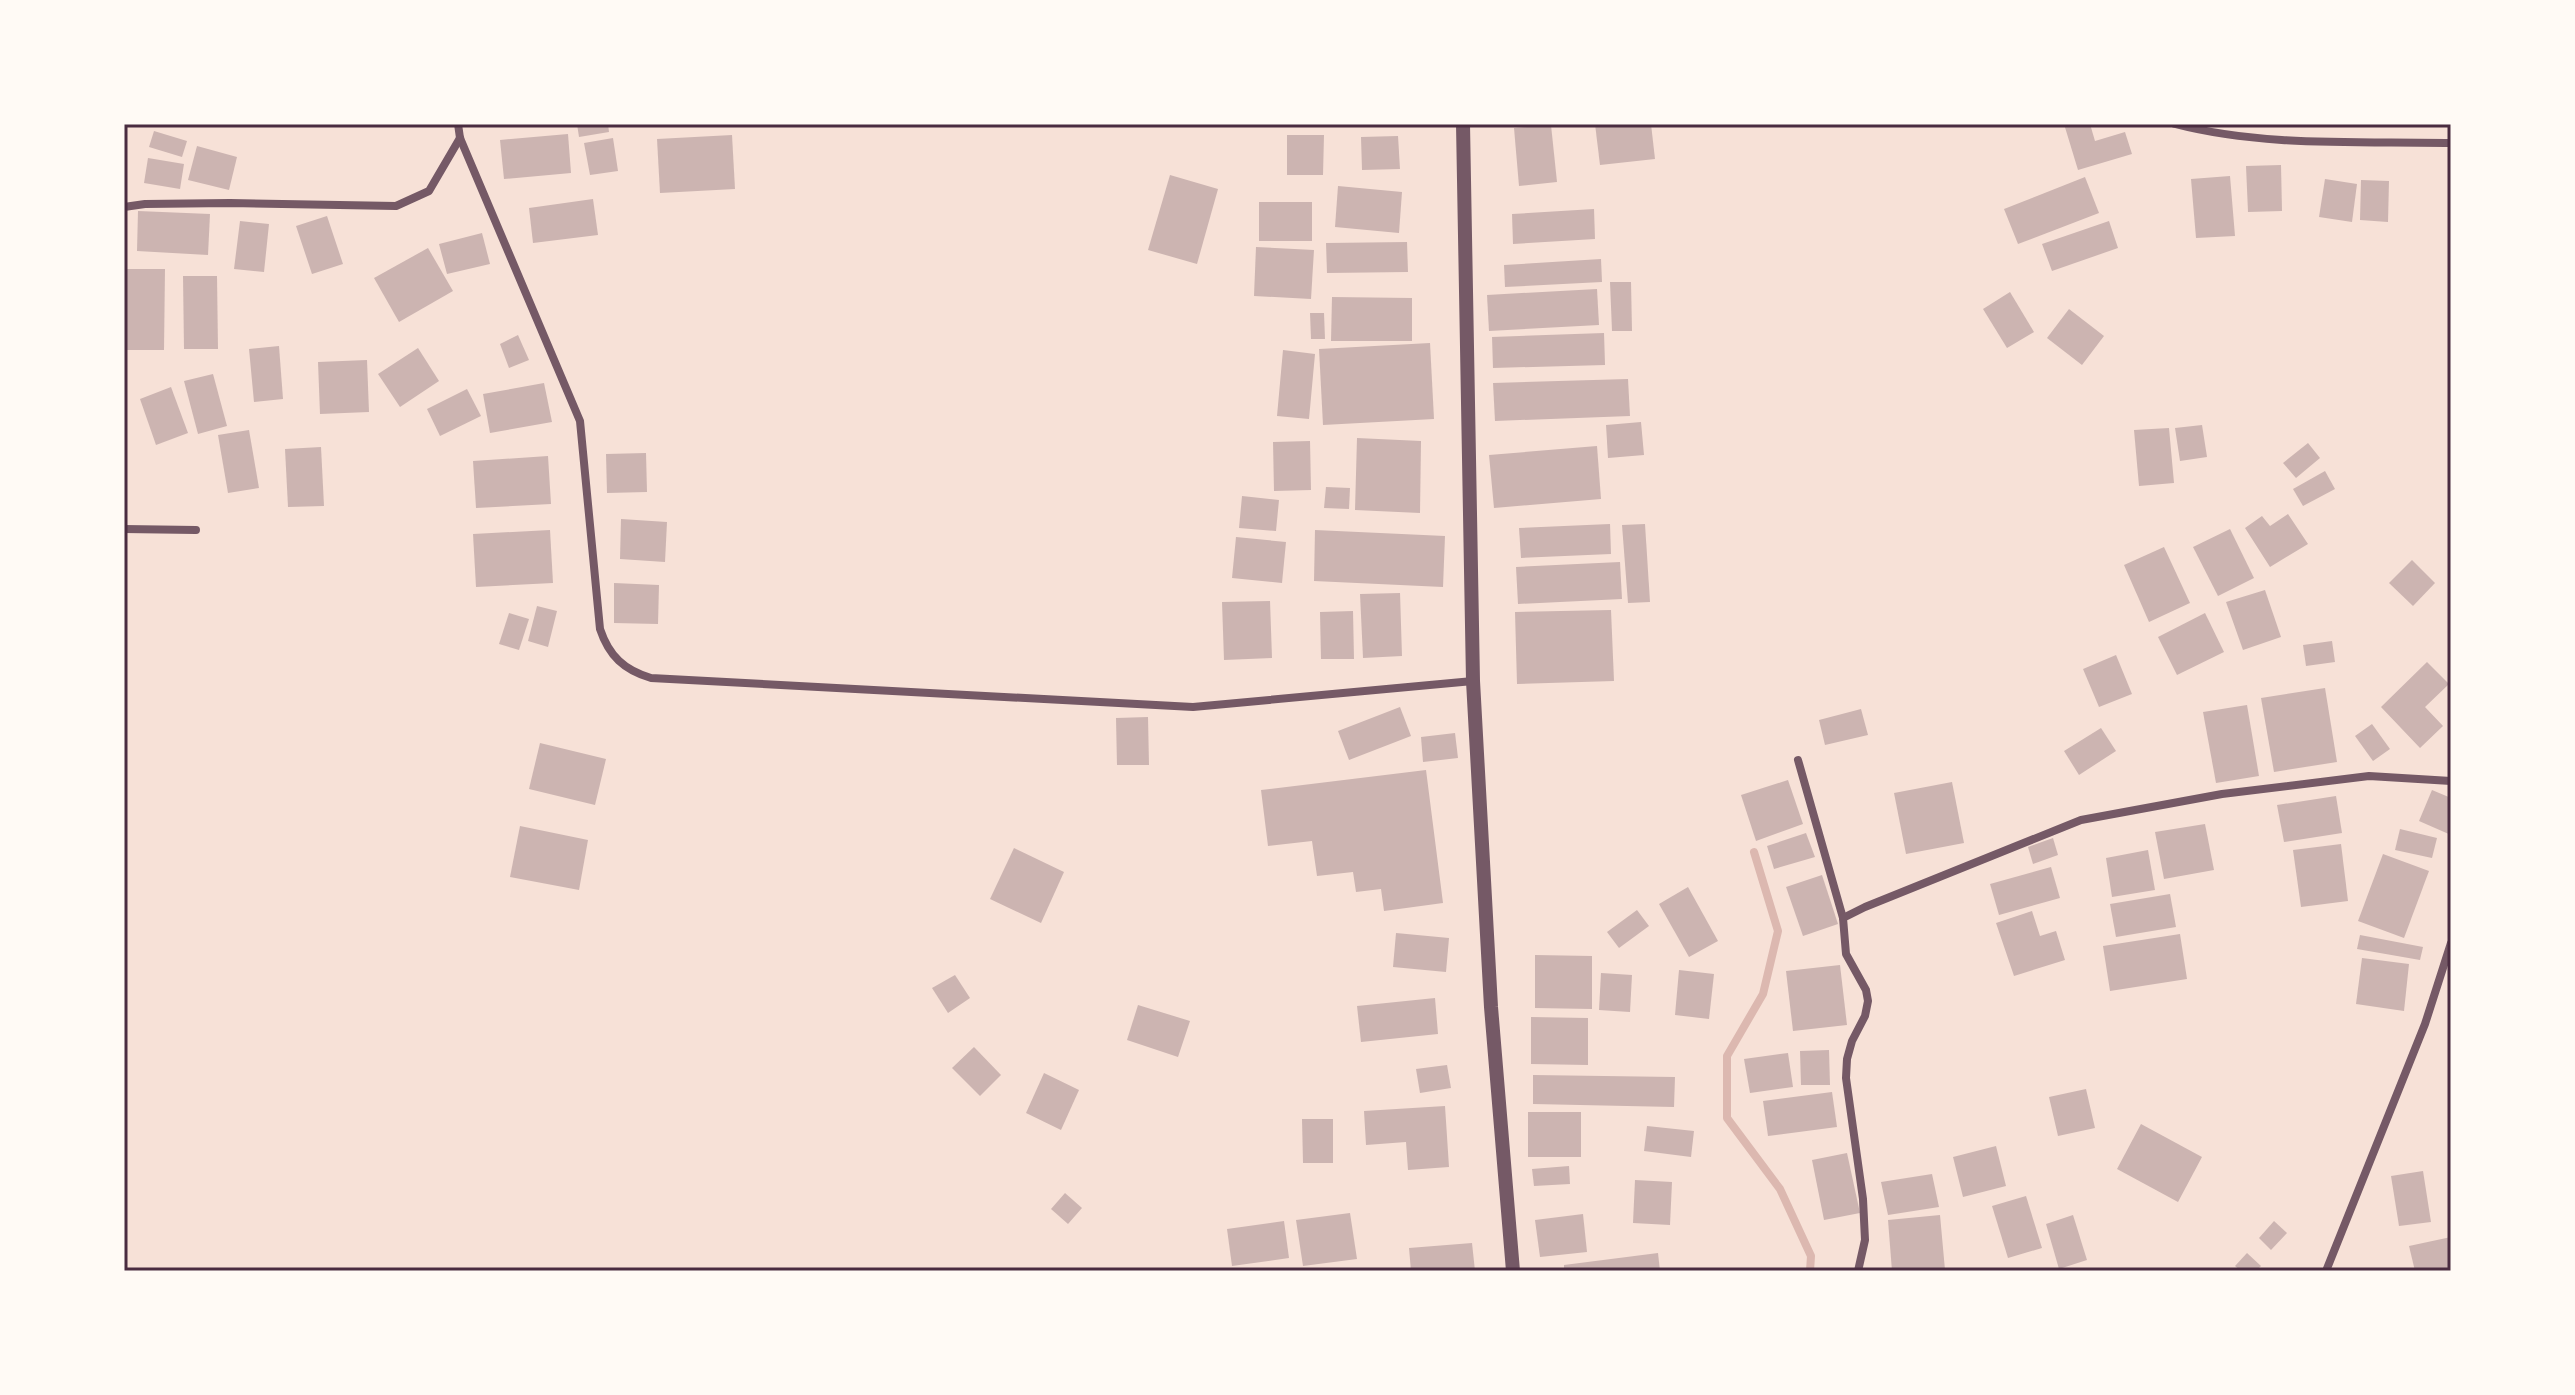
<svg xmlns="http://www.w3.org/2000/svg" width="2575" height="1395" viewBox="0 0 2575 1395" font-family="Poppins,sans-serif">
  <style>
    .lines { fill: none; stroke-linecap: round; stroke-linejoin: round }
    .stream { stroke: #dcb8b0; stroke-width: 8 }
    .building { fill: #ccb4b1 }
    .minor { stroke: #755966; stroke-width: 8 }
    .tertiary { stroke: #755966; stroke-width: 14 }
    .neatline { fill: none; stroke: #4a2c40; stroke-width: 3 }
  </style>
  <rect width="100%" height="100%" fill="#f7e1d7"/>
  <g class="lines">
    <path class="stream" d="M1754 852 1778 931 1763 994 1727 1056V1118L1780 1189 1811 1256 1810 1271"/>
  </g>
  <g class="building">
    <path d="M577 124H608L609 132 579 137Z"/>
    <path d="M1595 124H1651L1655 159 1600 165Z"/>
    <path d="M2064 124H2090L2095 141 2125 132 2132 154 2078 170Z"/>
    <path d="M1551 125 1557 182 1519 186 1514 128Z"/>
    <path d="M154 131 187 141 182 157 149 147Z"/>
    <path d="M568 134 571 173 504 179 500 140Z"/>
    <path d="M732 135 735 189 660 193 657 139Z"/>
    <path d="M1287 135H1324L1323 175H1287Z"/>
    <path d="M1398 136 1400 169 1362 170 1361 137Z"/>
    <path d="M613 138 618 171 590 175 584 143Z"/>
    <path d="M197 146 237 157 229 190 188 180Z"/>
    <path d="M148 158 184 164 180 189 144 183Z"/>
    <path d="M2281 165 2282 211 2248 212 2246 166Z"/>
    <path d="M1170 175 1218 189 1197 264 1148 250Z"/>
    <path d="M2230 176 2235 236 2196 238 2191 179Z"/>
    <path d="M2085 177 2099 213 2018 244 2004 209Z"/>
    <path d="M2325 179 2357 184 2352 222 2319 217Z"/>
    <path d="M2361 180 2389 181 2388 222 2360 220Z"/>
    <path d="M1338 186 1402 192 1399 233 1335 227Z"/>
    <path d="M593 199 598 235 533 243 529 208Z"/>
    <rect x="1259" y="202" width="53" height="39"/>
    <path d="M1594 209 1595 239 1513 244 1512 214Z"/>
    <path d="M138 211 210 214 208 255 137 251Z"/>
    <path d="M327 216 343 264 312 274 296 226Z"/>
    <path d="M240 221 269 224 264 272 234 269Z"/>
    <path d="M2109 221 2118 248 2052 271 2042 244Z"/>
    <path d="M482 233 490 264 447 274 439 244Z"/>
    <path d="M1407 242 1408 272 1327 273 1326 243Z"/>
    <path d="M1256 247 1314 250 1311 299 1254 296Z"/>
    <path d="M428 248 453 291 399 322 374 278Z"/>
    <path d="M1601 259 1602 282 1505 287 1504 265Z"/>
    <path d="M126 269H165L164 350H126Z"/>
    <path d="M183 276H217L218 349H184Z"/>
    <path d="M1610 282H1631L1632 331H1612Z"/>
    <path d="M1597 289 1599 325 1489 331 1487 295Z"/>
    <path d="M2010 292 2034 332 2007 348 1983 309Z"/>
    <path d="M1332 297 1412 298V341H1331Z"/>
    <path d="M2069 309 2104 336 2082 365 2047 338Z"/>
    <path d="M1310 313H1324L1325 339H1311Z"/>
    <path d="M1604 333 1605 365 1493 368 1492 337Z"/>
    <path d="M518 335 529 360 509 368 500 344Z"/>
    <path d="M1430 343 1434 419 1323 425 1319 349Z"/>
    <path d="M279 346 283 399 254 402 249 349Z"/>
    <path d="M418 348 439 381 400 407 378 374Z"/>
    <path d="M1283 350 1315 354 1309 419 1277 416Z"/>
    <path d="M367 360 369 412 320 414 318 362Z"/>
    <path d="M213 374 227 426 198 434 184 381Z"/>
    <path d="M1628 379 1630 416 1495 421 1493 383Z"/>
    <path d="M544 383 552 422 490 433 483 394Z"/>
    <path d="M171 387 188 433 156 445 140 399Z"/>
    <path d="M467 389 481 416 440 436 427 409Z"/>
    <path d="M1641 422 1644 455 1608 458 1606 425Z"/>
    <path d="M2202 425 2207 457 2180 461 2175 428Z"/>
    <path d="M2169 428 2174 483 2139 486 2134 430Z"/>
    <path d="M249 430 259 488 228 493 218 435Z"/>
    <path d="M1357 438 1421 441 1420 513 1355 510Z"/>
    <path d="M1310 441 1311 490 1274 491 1273 442Z"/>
    <path d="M2308 443 2320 458 2296 478 2283 463Z"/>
    <path d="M1597 446 1601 499 1494 508 1489 455Z"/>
    <path d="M321 447 324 506 288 507 285 449Z"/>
    <path d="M646 453 647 492 607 493 606 454Z"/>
    <path d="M548 456 551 504 476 508 473 461Z"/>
    <path d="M2325 471 2335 489 2303 506 2293 489Z"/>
    <path d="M1326 487 1350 488 1349 509 1324 508Z"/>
    <path d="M1242 496 1279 500 1276 531 1239 528Z"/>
    <path d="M2288 514 2308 544 2270 567 2245 528 2262 516 2270 526Z"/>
    <path d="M621 519 667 522 665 562 620 559Z"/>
    <path d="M1610 524 1611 554 1521 558 1519 528Z"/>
    <path d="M1645 524 1650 602 1628 603 1622 525Z"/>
    <path d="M2230 529 2254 578 2218 596 2193 547Z"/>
    <path d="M550 530 553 583 476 587 473 534Z"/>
    <path d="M1315 530 1445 536 1443 587 1314 581Z"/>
    <path d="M1236 537 1286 542 1282 583 1232 578Z"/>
    <path d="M2164 547 2190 603 2149 622 2124 565Z"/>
    <path d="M2412 560 2435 583 2413 606 2389 583Z"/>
    <path d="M1620 562 1622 599 1518 604 1516 567Z"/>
    <path d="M614 583 659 585 658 624 614 623Z"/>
    <path d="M2265 590 2281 637 2243 650 2226 602Z"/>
    <path d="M1400 593 1402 656 1363 658 1360 594Z"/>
    <path d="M1270 601 1272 658 1224 660 1222 602Z"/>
    <path d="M537 606 557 611 548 647 528 641Z"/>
    <path d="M1611 610 1614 681 1517 684 1515 612Z"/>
    <path d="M1353 611 1354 659H1321L1320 612Z"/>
    <path d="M509 613 529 619 519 650 499 644Z"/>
    <path d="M2205 613 2224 652 2177 675 2158 637Z"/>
    <path d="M2332 641 2335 662 2306 666 2303 645Z"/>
    <path d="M2116 655 2132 694 2099 707 2083 669Z"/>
    <path d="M2427 662 2449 684 2425 707 2443 726 2420 748 2381 707Z"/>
    <path d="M2325 688 2337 762 2274 772 2261 698Z"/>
    <path d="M2247 705 2259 776 2216 783 2203 712Z"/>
    <path d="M1400 707 1411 736 1349 760 1338 731Z"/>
    <path d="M1861 709 1868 735 1825 745 1819 720Z"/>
    <path d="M1148 717 1149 765H1117L1116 718Z"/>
    <path d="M2372 724 2390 749 2373 761 2355 736Z"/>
    <path d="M2101 728 2116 751 2079 775 2064 751Z"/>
    <path d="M1455 733 1458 758 1423 762 1421 737Z"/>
    <path d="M540 743 606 759 595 805 529 789Z"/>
    <path d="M1426 770 1443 903 1384 911 1381 889 1356 892 1353 872 1317 876 1312 841 1268 846 1261 790Z"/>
    <path d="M1788 780 1803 824 1756 841 1741 795Z"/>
    <path d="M1952 782 1964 843 1906 854 1894 793Z"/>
    <path d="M2432 790 2451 798V835L2419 821Z"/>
    <path d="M2336 796 2342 833 2284 842 2277 805Z"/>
    <path d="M2205 824 2214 870 2164 879 2155 832Z"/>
    <path d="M520 826 588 840 579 890 510 877Z"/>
    <path d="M2400 829 2437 838 2432 858 2395 850Z"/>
    <path d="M1806 833 1815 857 1774 869 1767 846Z"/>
    <path d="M2053 838 2058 855 2033 864 2028 847Z"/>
    <path d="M2341 844 2348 901 2301 907 2293 850Z"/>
    <path d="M1014 848 1064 872 1041 923 990 899Z"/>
    <path d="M2148 850 2155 890 2112 897 2106 858Z"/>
    <path d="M2383 854 2429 871 2404 938 2358 921Z"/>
    <path d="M2051 867 2060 898 1999 915 1990 884Z"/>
    <path d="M1822 875 1838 924 1803 936 1786 887Z"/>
    <path d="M1688 887 1718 941 1689 957 1659 904Z"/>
    <path d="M2170 894 2176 927 2116 937 2110 904Z"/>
    <path d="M1637 910 1649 926 1619 948 1607 932Z"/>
    <path d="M2032 911 2040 936 2056 931 2065 960 2014 976 1996 923Z"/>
    <path d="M1396 933 1449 938 1446 972 1393 967Z"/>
    <path d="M2180 934 2187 979 2110 991 2103 946Z"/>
    <path d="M2360 935 2423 947 2420 960 2357 949Z"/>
    <path d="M1535 955 1592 956V1009L1535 1008Z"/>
    <path d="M2362 958 2409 964 2404 1011 2356 1004Z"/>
    <path d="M1840 965 1847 1025 1793 1031 1786 971Z"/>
    <path d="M1679 970 1714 974 1709 1019 1675 1015Z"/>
    <path d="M1601 973 1632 975 1630 1012 1599 1010Z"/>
    <path d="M955 975 970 998 948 1013 932 988Z"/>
    <path d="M1435 998 1438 1034 1361 1042 1357 1006Z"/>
    <path d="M1138 1005 1190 1021 1178 1057 1127 1040Z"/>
    <path d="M1531 1017 1588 1018V1065L1531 1064Z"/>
    <path d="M974 1047 1001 1075 980 1096 952 1068Z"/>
    <path d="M1829 1050 1830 1085H1801L1800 1051Z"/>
    <path d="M1788 1053 1793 1087 1750 1093 1744 1059Z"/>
    <path d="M1447 1065 1451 1088 1420 1093 1416 1069Z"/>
    <path d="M1044 1073 1079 1090 1061 1130 1026 1113Z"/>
    <path d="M1533 1075 1675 1077 1674 1107 1533 1104Z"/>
    <path d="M2086 1089 2095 1128 2058 1136 2049 1097Z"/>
    <path d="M1832 1092 1837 1127 1768 1136 1763 1101Z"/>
    <path d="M1445 1106 1449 1167 1408 1170 1406 1142 1366 1145 1364 1111Z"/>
    <rect x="1528" y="1112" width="53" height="45"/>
    <path d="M1302 1119H1333V1163H1303Z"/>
    <path d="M2141 1124 2202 1157 2178 1202 2117 1169Z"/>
    <path d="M1647 1126 1694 1131 1691 1157 1644 1151Z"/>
    <path d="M1996 1146 2006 1186 1963 1197 1953 1157Z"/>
    <path d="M1847 1153 1860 1213 1824 1220 1812 1160Z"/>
    <path d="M1569 1166 1570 1184 1534 1186 1532 1169Z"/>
    <path d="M2423 1171 2431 1222 2399 1226 2391 1176Z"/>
    <path d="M1932 1174 1939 1207 1888 1215 1881 1182Z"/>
    <path d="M1635 1180 1672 1182 1670 1225 1633 1223Z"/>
    <path d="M1065 1193 1082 1208 1068 1224 1051 1209Z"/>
    <path d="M2026 1196 2042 1248 2008 1258 1992 1206Z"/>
    <path d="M1350 1213 1357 1259 1303 1266 1296 1220Z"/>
    <path d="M1583 1214 1587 1252 1540 1257 1535 1220Z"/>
    <path d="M1940 1215 1945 1270 1892 1271 1888 1220Z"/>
    <path d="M2073 1215 2087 1260 2059 1269 2046 1224Z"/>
    <path d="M1284 1221 1289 1258 1232 1266 1227 1229Z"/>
    <path d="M2274 1221 2287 1233 2271 1250 2259 1238Z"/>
    <path d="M2451 1237V1271H2415L2409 1246Z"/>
    <path d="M1472 1243 1475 1271H1411L1409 1248Z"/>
    <path d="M1658 1253 1660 1271H1564V1265Z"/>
    <path d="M2247 1253 2261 1266 2256 1271H2241L2235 1266Z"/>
  </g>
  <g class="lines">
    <g class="minor">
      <path d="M458 124 460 138 580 421 600 629C609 656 624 670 651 678L1193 707 1473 681"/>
      <path d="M2175 124C2263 147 2360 141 2451 143"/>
      <path d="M124 207 145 204 230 203 396 206 429 191 460 138"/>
      <path d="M124 529 196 530"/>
      <path d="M1798 760 1843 918"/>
      <path d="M1858 1271 1865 1240 1863 1199 1846 1078 1847 1059 1852 1041 1865 1016 1868 1001 1866 990 1846 954 1843 918 1865 907 2081 820 2222 794 2369 776 2451 781"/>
      <path d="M2326 1271 2425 1024 2451 943"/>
    </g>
    <path class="tertiary" d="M1463 124 1473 681 1491 1007 1513 1271"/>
  </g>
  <rect width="2575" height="1395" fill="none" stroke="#fffaf5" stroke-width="252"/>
  <rect x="126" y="126" width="2323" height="1143" class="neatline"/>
</svg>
